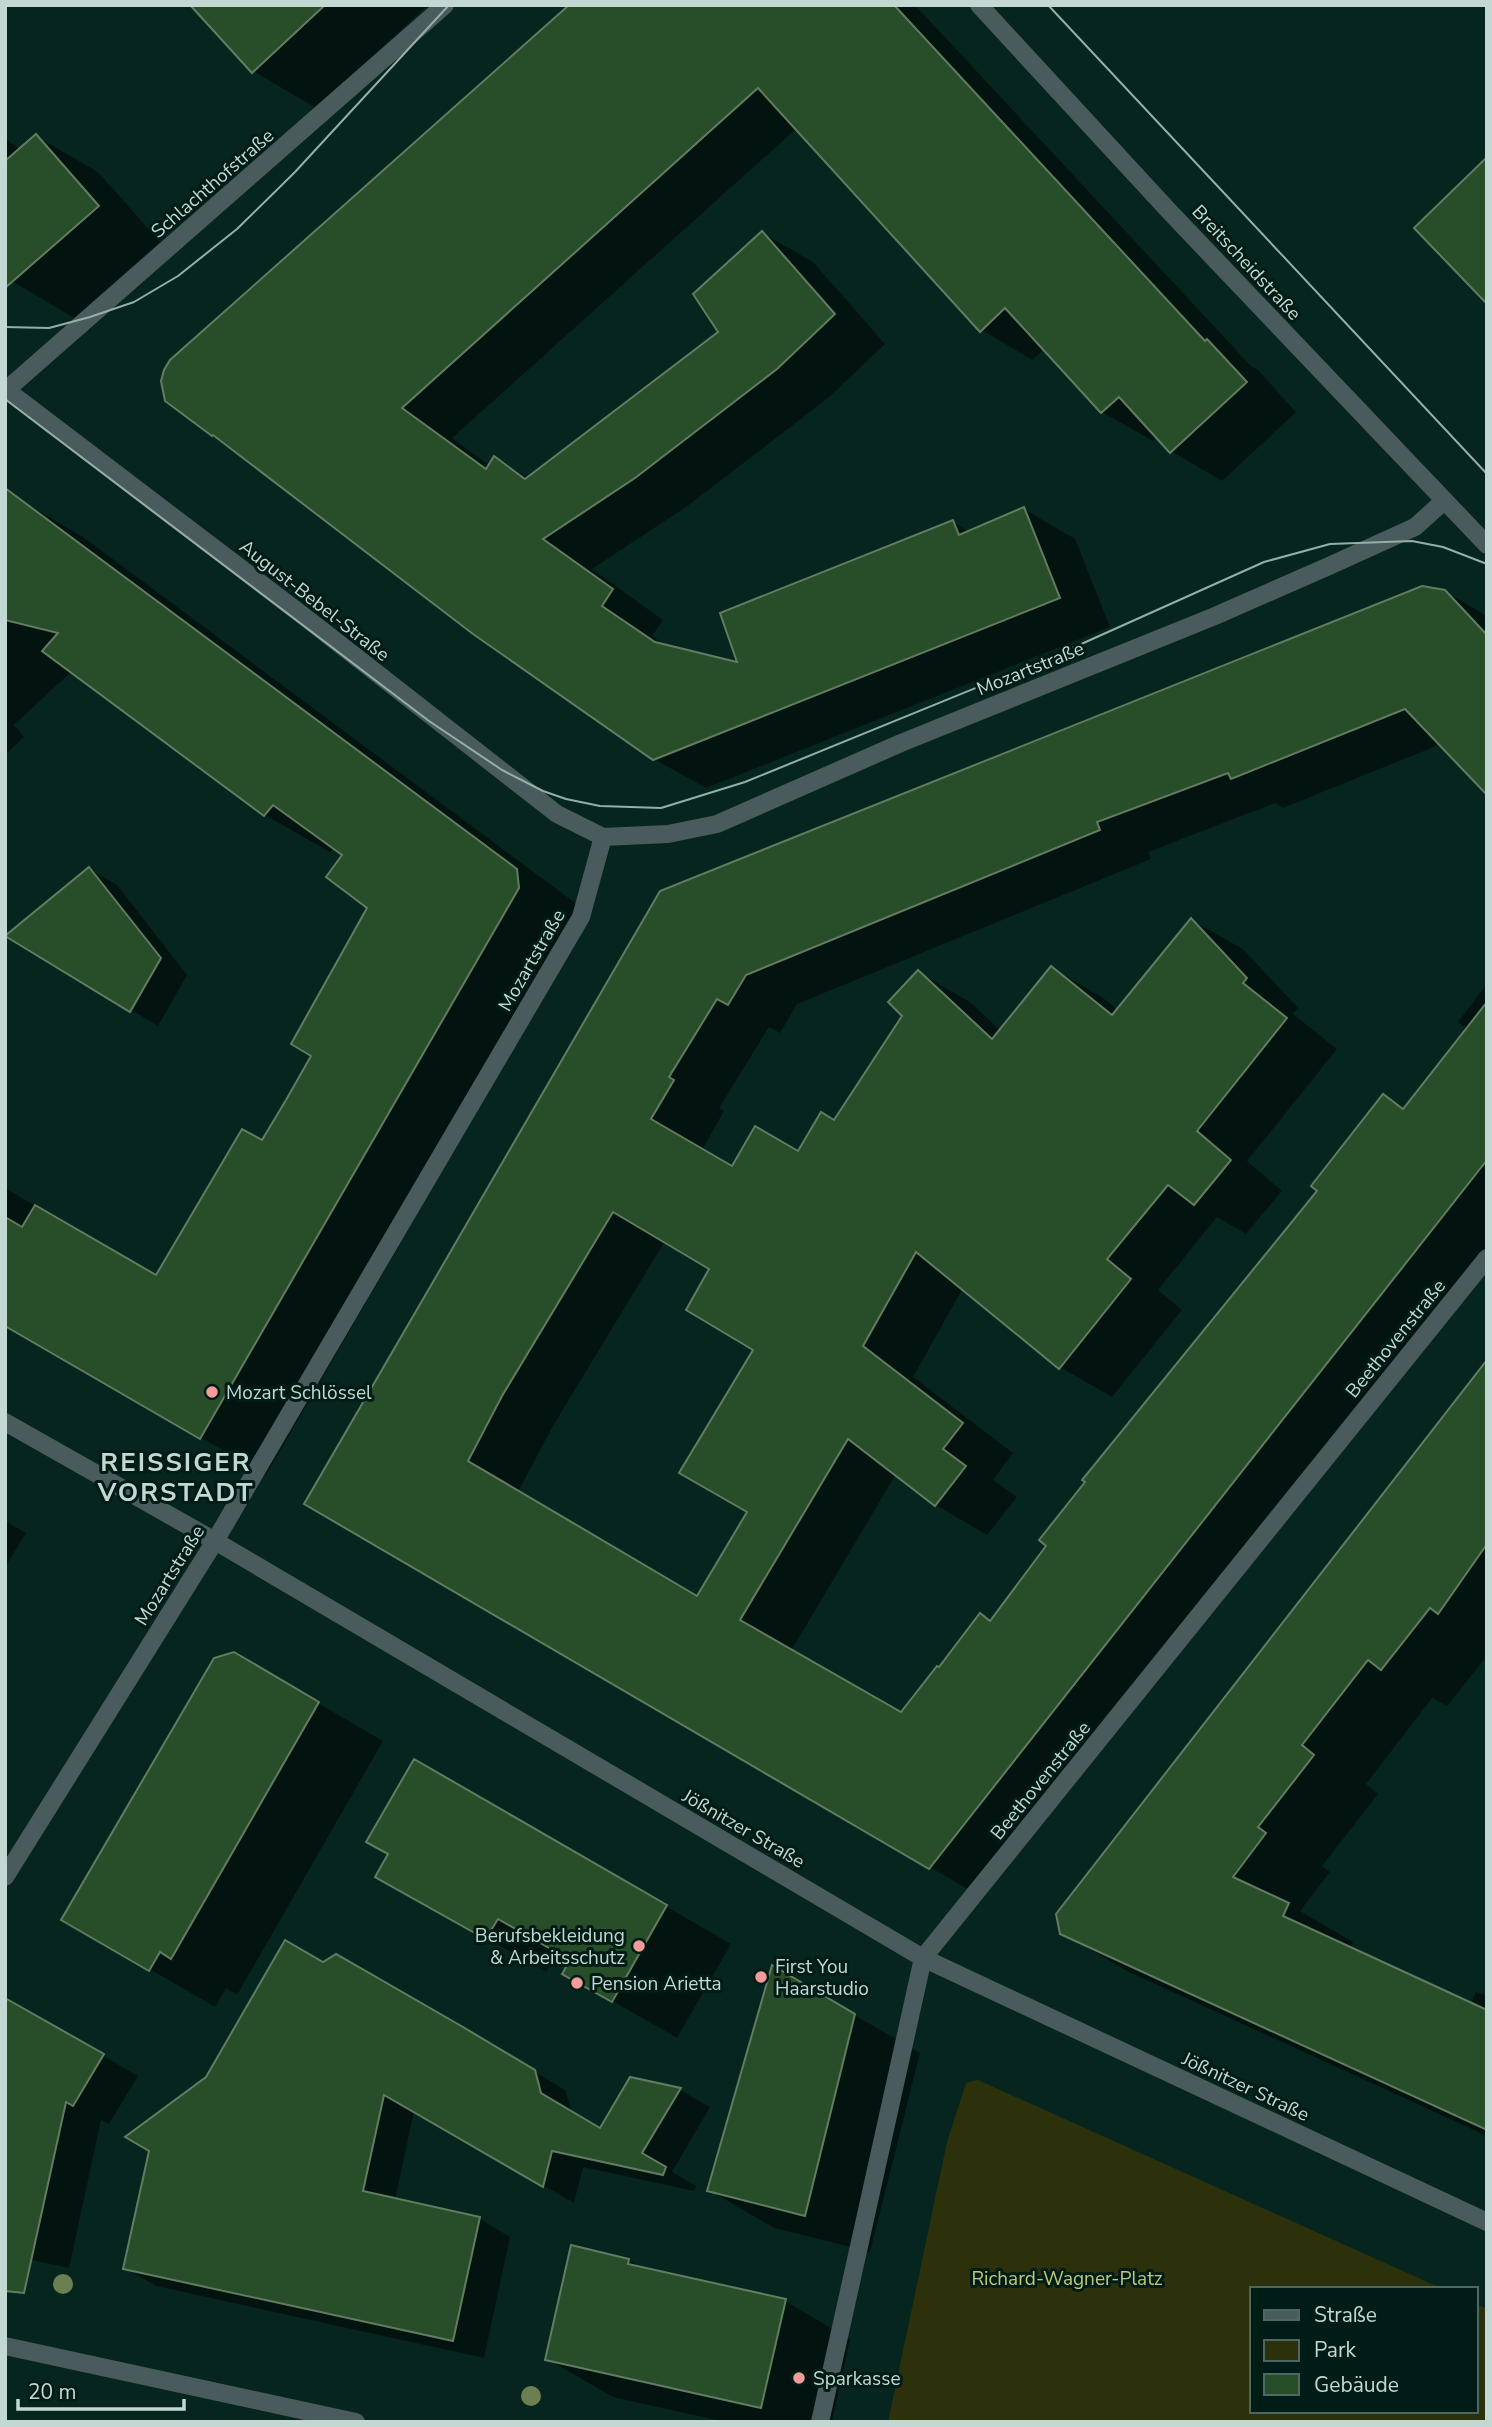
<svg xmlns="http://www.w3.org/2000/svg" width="1492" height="2427" viewBox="0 0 1492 2427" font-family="'Nunito Sans',sans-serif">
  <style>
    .green { fill: #2c300b }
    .shadow { fill: #0007; fill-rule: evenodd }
    .building { fill: #274d29; stroke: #627c62; stroke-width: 2; fill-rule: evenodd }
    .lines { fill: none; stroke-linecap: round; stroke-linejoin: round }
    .minor { stroke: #495b5d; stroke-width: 18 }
    .tertiary { stroke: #495b5d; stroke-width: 18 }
    .tram { stroke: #96aea8; stroke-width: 2 }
    .tree { fill: #6c7f50 }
    .poi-dot { fill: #f59b99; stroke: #001c16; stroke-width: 2.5 }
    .labels { text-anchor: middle; stroke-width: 6; stroke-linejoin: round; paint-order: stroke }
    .street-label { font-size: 19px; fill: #c3d8d2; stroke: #001c16 }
    .poi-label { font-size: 19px; fill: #c3d8d2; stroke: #001c16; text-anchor: start }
    .park-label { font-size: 19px; fill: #bfc878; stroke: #001c16 }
    .district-label { font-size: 26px; font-weight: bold; letter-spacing: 2px; fill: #c3d8d2; stroke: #001c16 }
  </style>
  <rect width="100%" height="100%" fill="#06251f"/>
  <path class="green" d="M978 2080 1443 2289H1252V2411H1476V2304L1487 2309V2422H888L947 2142 966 2083Z"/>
  <g class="shadow">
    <path d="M192 5H428L316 108 253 71Z"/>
    <path d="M571 5H915L1250 365 1258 370 1296 412 1222 481 1171 451 1158 437 1153 441 1102 412 1044 349 1032 360 982 330 797 128 452 438 490 466 495 459 529 478 720 332 762 233 813 262 885 344 828 398 686 507 592 569 663 620 652 636 668 647 740 664 953 522 970 532 1024 509 1075 539 1110 627 706 788 654 759 213 435Z"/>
    <path d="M36 136 98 172 160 242 74 318 5 277V138L21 150Z"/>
    <path d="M18 499 83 537 582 908 584 926 266 1475 5 1324V1188L157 1277 262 1143 313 1055 370 908 344 855 334 847 330 852 265 815 72 671 14 725 24 737 5 755V510Z"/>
    <path d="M1444 591 1487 616V793L1441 744 1283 808 1275 803 1148 852 1151 859 797 1004 780 1033 769 1027 719 1108 724 1111 702 1150 733 1168 799 1154 835 1122 905 1016 918 972 970 1002 1001 1031 1052 968 1103 998 1118 1010 1191 920 1243 949 1298 1008 1293 1014 1337 1049 1247 1161 1282 1191 1246 1234 1217 1217 1158 1290 1182 1310 1112 1397 1060 1367 963 1288 913 1377 1013 1453 993 1480 1017 1497 987 1535 936 1505 896 1474 791 1651 901 1714 940 1669 981 1615 992 1622 1319 1191 1383 1096 1405 1109 1468 1030 1458 1022 1487 984V1256L981 1897 307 1503 661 893ZM665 1241 711 1269 755 1349 749 1512 698 1598 518 1492 553 1426Z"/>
    <path d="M89 869 117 885 187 975 158 1026 8 935Z"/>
    <path d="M1487 1363V1656L1447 1706 1432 1698 1366 1784 1378 1794 1322 1866 1330 1872 1300 1911 1353 1942 1350 1949 1471 2004 1476 1992 1487 1996V2136L1127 1971 1062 1933Z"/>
    <path d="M5 1521 26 1533 5 1567Z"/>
    <path d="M234 1654 383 1741 237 1995 226 1988 215 2007 64 1919Z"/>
    <path d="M415 1761 731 1944 677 2038 564 1973 572 1960 563 1955 556 1968 550 1965 546 1972 377 1876 390 1853Z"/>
    <path d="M323 1964 494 2047 565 2090 572 2113 601 2130 631 2079 680 2090 710 2107 672 2172 696 2186 694 2191 583 2167 574 2203 414 2111 395 2200 480 2219 510 2237 484 2358 156 2286 125 2268 207 2078Z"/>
    <path d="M773 1968 920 2053 870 2252 774 2228 709 2190Z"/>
    <path d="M13 2004 138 2076 109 2124 101 2120 69 2268 5 2254Z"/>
    <path d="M628 2260 645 2270 785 2301 850 2339 832 2422H725L613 2397 547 2359Z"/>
  </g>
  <g class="building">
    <path d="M190 5H325L252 73Z"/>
    <path d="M569 5H894L1205 341 1207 339 1247 382 1170 453 1119 397 1101 413 1005 308 980 332 758 88 402 408 486 469 494 456 525 479 718 332 693 294 762 231 835 314 777 369 635 478 543 539 613 589 602 606 655 642 737 662 720 613 953 520 959 535 1024 507 1060 598 653 760 473 634 213 435 212 436 165 401 161 381 164 370 170 360Z"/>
    <path d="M36 134 99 206 5 288V161Z"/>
    <path d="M1487 157V304L1414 228Z"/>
    <path d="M5 488 517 869 519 888 200 1439 5 1326V1217L22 1227 35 1205 156 1275 242 1129 262 1140 286 1100 311 1056 291 1044 367 908 326 877 342 855 273 805 264 816 42 651 58 633 5 620Z"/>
    <path d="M1422 586 1445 590 1487 635V795L1405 709 1231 779 1228 773 1097 822 1100 830 746 975 728 1005 717 999 669 1077 674 1080 651 1119 732 1166 755 1126 798 1151 821 1112 834 1120 902 1016 888 1002 918 970 992 1039 1051 966 1112 1015 1191 918 1247 978 1243 983 1287 1018 1197 1131 1231 1160 1194 1205 1168 1185 1107 1259 1131 1279 1059 1369 916 1252 863 1346 963 1423 943 1449 966 1466 935 1506 848 1439 740 1620 901 1712 937 1666 939 1667 980 1613 990 1621 1046 1546 1039 1540 1085 1482 1082 1480 1317 1191 1311 1186 1383 1094 1403 1109 1487 1002V1160L929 1869 304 1504 660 891ZM613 1212 709 1269 686 1310 753 1350 679 1473 747 1512 697 1596 468 1461 502 1396Z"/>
    <path d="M89 867 161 958 130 1012 5 936Z"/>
    <path d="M1487 1360V1544L1438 1614 1430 1608 1381 1670 1368 1660 1302 1745 1314 1755 1258 1827 1266 1833 1233 1877 1289 1903 1283 1916 1487 2010V2130L1060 1934 1056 1914Z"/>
    <path d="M234 1652 319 1702 171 1959 160 1952 149 1971 61 1920 214 1658Z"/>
    <path d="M414 1759 667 1905 612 2002 562 1974 570 1960 498 1919 490 1932 484 1929 480 1936 375 1877 388 1854 366 1842Z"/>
    <path d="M285 1940 323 1962 336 1954 463 2027 535 2070 541 2093 600 2128 630 2077 681 2088 642 2153 666 2167 663 2175 552 2151 543 2187 384 2095 363 2191 480 2217 453 2341 123 2269 149 2151 125 2137 206 2077Z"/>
    <path d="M772 1965 855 2014 805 2216 707 2191Z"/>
    <path d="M5 1998 104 2054 73 2106 66 2102 24 2293 5 2291Z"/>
    <path d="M571 2245 629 2259 628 2264 786 2299 761 2408 545 2360Z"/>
  </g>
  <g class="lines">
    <g class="minor">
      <path d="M979 5 1169 211 1487 545"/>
      <path d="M5 389 310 621 557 814 603 837 668 834 717 824 901 743 1215 616 1329 566 1415 527 1444 501"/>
      <path d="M5 391 445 5"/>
      <path d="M5 1877 215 1541 581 917 603 837"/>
      <path d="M5 2346 356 2422"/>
      <path d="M820 2422 923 1958 1487 1258"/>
    </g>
    <path class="tertiary" d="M5 1422 215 1541 923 1958 1487 2222"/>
    <g class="tram">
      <path d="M1048 5 1487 474"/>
      <path d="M5 327 49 328 90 317 134 302 178 276 237 229 295 172 449 5"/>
      <path d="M5 399 429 721 502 770 543 791 566 799 600 806 661 808 745 782 1059 654 1264 562 1330 544 1412 541 1443 547 1487 564"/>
    </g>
  </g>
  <g class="tree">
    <circle cx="63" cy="2284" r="10"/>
    <circle cx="531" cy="2396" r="10"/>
  </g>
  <g class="poi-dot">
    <circle cx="212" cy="1392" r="7"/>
    <circle cx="639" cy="1946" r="7"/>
    <circle cx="761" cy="1977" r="7"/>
    <circle cx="577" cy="1983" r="7"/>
    <circle cx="799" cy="2378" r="7"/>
  </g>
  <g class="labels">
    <g class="street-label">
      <text transform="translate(212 183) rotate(-41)" y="7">Schlachthofstraße</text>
      <text transform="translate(1247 262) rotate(47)" y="7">Breitscheidstraße</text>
      <text transform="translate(315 600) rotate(38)" y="7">August-Bebel-Straße</text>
      <text transform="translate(1030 668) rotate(-22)" y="7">Mozartstraße</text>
      <text transform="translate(531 960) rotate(-60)" y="7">Mozartstraße</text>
      <text transform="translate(1395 1338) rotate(-51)" y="7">Beethovenstraße</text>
      <text transform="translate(169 1575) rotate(-58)" y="7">Mozartstraße</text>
      <text transform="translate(1040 1780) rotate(-51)" y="7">Beethovenstraße</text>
      <text transform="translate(744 1828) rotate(30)" y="7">Jößnitzer Straße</text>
      <text transform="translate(1246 2086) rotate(25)" y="7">Jößnitzer Straße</text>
    </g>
    <g class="poi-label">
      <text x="226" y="1399">Mozart Schlössel</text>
      <text x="625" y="1942" text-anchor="end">Berufsbekleidung<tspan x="625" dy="22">&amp; Arbeitsschutz</tspan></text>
      <text x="775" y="1973">First You<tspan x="775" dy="22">Haarstudio</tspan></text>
      <text x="591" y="1990">Pension Arietta</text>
      <text x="813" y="2385">Sparkasse</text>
    </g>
    <g class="park-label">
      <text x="1067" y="2285">Richard-Wagner-Platz</text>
    </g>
    <g class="district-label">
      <text x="176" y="1471">REISSIGER<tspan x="176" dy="30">VORSTADT</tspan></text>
    </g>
  </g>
  <rect width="1492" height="2427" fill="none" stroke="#c3d8d2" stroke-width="14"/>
  <rect x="1250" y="2287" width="228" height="126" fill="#001c16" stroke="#4e6761" stroke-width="2"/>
  <rect x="1264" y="2310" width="35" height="10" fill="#495b5d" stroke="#4e6761" stroke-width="2"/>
  <text x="1314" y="2322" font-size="21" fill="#c3d8d2">Straße</text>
  <rect x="1264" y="2340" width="35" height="21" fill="#2c300b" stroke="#4e6761" stroke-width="2"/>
  <text x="1314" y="2357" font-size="21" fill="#c3d8d2">Park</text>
  <rect x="1264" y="2374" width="35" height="21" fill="#274d29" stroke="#4e6761" stroke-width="2"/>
  <text x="1314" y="2392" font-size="21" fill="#c3d8d2">Gebäude</text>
  <path d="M18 2399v10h166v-10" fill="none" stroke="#c3d8d2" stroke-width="3.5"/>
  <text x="28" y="2399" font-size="21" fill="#c3d8d2" stroke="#001c16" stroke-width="5" paint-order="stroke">20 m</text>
</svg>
